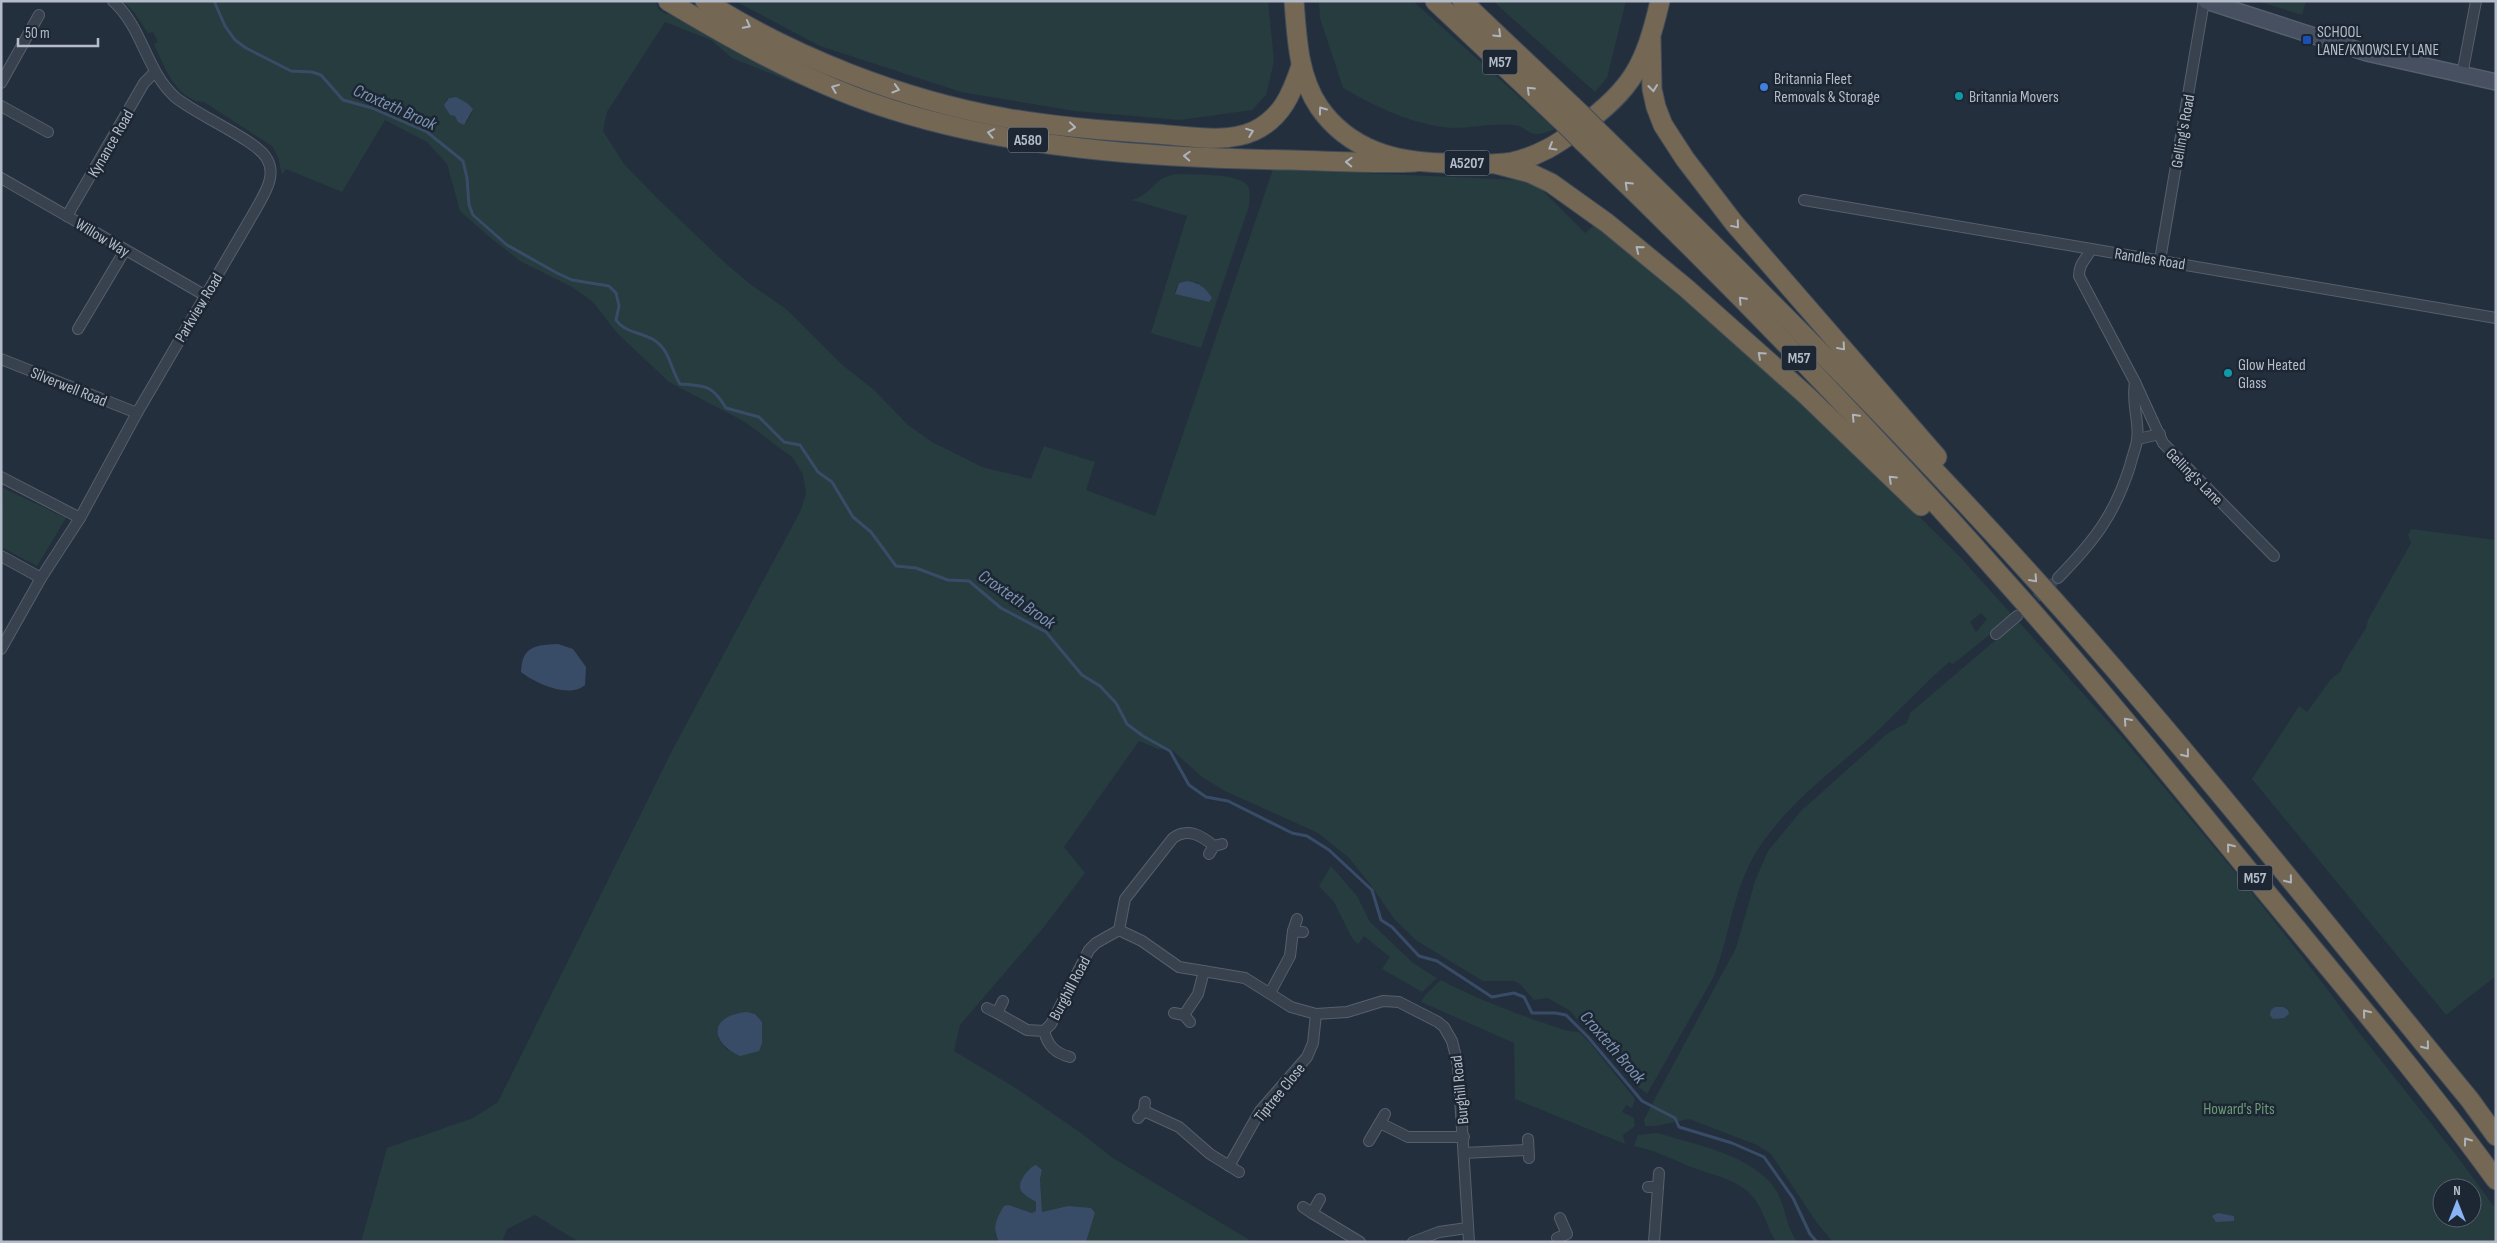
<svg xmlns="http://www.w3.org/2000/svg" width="2497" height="1243" viewBox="0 0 2497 1243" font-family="'Sofia Sans Condensed',sans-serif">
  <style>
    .green { fill: #263c3f; fill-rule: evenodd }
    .water { fill: #394c67 }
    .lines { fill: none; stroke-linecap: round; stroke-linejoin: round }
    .stream { stroke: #394c67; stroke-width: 3 }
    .street-tunnel { stroke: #3a4453; stroke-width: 10; stroke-dasharray: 10 5; stroke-linecap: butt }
    .street-casing { stroke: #565f6c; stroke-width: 12 }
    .secondary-casing { stroke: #565f6c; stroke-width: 18 }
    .highway-casing { stroke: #434c59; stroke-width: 21 }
    .street { stroke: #38414e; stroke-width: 10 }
    .secondary { stroke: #465061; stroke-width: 15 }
    .highway { stroke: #746855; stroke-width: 19 }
    .highway-bridge-casing { stroke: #434c59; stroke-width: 21; stroke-linecap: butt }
    .highway-bridge { stroke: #746855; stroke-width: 19 }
    .oneway { stroke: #aeb4bd }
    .transit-dot { fill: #1a4fb4; stroke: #1d2633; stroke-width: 2 }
    .shop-dot { fill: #3f7fe0; stroke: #1d2633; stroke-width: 2 }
    .culture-dot { fill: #0f9aa8; stroke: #1d2633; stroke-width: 2 }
    .labels { text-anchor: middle; stroke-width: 5; stroke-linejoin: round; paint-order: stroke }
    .shield { fill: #1d2633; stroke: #878f9c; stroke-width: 1 }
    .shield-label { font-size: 15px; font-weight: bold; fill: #b4bcc9 }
    .poi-label { font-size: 16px; fill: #b4bcc9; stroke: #1d2633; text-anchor: start }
    .street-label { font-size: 16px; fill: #b4bcc9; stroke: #1d2633 }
    .park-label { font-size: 16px; fill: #6b9a76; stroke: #1d2633 }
    .water-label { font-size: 18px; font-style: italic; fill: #7c92b1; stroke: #1d2633 }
  </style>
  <rect width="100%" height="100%" fill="#242f3e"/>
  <g class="green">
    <path d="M123 1H656L658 9 666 14 676 11 738 50 1032 149 1030 152 987 145 879 117 732 58 711 40 665 22 607 112 603 131 624 164 656 197 724 262 750 284 786 309 840 363 874 390 908 425 932 442 982 467 1031 479 1044 446 1095 462 1086 490 1155 516 1273 169 1520 180 1539 187 1585 233 1599 221 1657 271 1851 449 1960 557 2013 616 1953 664 1949 662C1922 686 1898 712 1872 736 1828 775 1776 812 1749 865 1732 900 1728 942 1713 978L1647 1094 1636 1085 1569 1010 1547 998 1534 1000 1520 984 1514 981H1483L1417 941 1395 920 1370 884 1348 857 1318 833 1227 792 1202 777 1172 750 1158 749 1139 741 1064 847 1085 873 1044 927 960 1025 954 1051 1014 1087 1081 1133 1113 1158 1253 1242H1086L1095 1213 1068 1206 1042 1212 1040 1179 1042 1170 1022 1193 1036 1202V1211L1032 1213 1009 1205 995 1234 999 1242H579L535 1215 507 1229 502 1242H361L387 1148 473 1118 498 1102 674 747 801 510 806 493 803 475 793 458 745 422 669 382 617 333 593 302 572 287 520 261 487 235 460 211 447 164 427 142 385 120 342 192 286 169 282 175 278 157 272 146 204 102C177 102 163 64 154 44L158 42 153 32 148 33 134 12ZM452 97 472 113 466 123C454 119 451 112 446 100ZM1981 613 1987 619 1976 632 1970 622ZM747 1012 755 1014 762 1022 727 1050 719 1040 717 1029Z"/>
    <path d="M735 1H1268L1274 61 1266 95 1252 110 1180 120 1075 111 961 92 820 46Z"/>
    <path d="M1319 1H1413L1555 129C1525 142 1532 126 1512 125 1493 123 1473 128 1454 128 1415 126 1376 107 1343 88L1320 18Z"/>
    <path d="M1493 1H1626L1607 78 1595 92Z"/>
    <path d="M2258 1H2306L2302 15Z"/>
    <path d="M1178 174C1194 175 1240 173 1248 186 1251 192 1249 200 1249 206L1201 348 1151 333 1187 216 1132 200C1154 194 1153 176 1178 174ZM1187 281 1198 283 1209 302 1176 294 1175 290 1179 283Z"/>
    <path d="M3 488 66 518 37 566 1 547Z"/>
    <path d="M2411 529 2496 540V976L2446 1015 2252 779 2299 706 2307 712 2331 679 2340 672 2345 661 2366 628 2368 620 2411 543 2408 535Z"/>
    <path d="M2018 621 2121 736 2245 884 2325 986 2357 1030 2456 1155 2496 1209V1242H1833L1817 1223 1771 1154 1757 1145 1689 1119 1656 1126H1645L1644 1120 1650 1108 1736 948 1755 881 1768 851 1801 811 1888 733 1907 723 1910 713ZM2442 1188H2472V1218H2442Z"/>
    <path d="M1331 866 1357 896 1370 922 1413 963 1437 978 1422 992 1382 969 1390 957 1364 936 1358 944 1352 938 1334 902 1319 886Z"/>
    <path d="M1441 980C1473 997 1504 1009 1538 1021 1554 1026 1562 1031 1579 1032L1590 1043 1635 1099 1632 1108 1626 1105 1622 1112 1634 1118 1635 1126 1623 1135 1625 1144 1515 1099 1514 1043 1421 1002 1426 994Z"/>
    <path d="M1657 1133C1694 1144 1757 1156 1777 1192 1786 1208 1786 1227 1797 1242H1776C1767 1228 1764 1210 1753 1197 1738 1179 1712 1175 1691 1167 1672 1159 1654 1150 1634 1146L1638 1135Z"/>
  </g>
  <g class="water">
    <path d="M456 97 467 103 473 109 464 125 458 122 455 116 450 115 444 105 449 98Z"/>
    <path d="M1187 281C1199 283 1205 287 1212 298L1209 302 1175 294 1179 283Z"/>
    <path d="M558 644 573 649 586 667 585 685C569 699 535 683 521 672 522 646 535 645 558 644Z"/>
    <path d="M2275 1007H2283L2288 1010 2289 1014 2284 1018 2273 1019 2270 1015 2271 1010Z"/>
    <path d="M747 1012 755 1014 762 1022V1043L759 1051 740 1056C707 1041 711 1015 747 1012Z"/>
    <path d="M1036 1165 1042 1170 1040 1179 1042 1212 1068 1206 1091 1208 1095 1213 1086 1242H999C992 1228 996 1219 1004 1206L1009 1205 1032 1213 1036 1211V1202C1032 1199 1025 1196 1022 1192 1015 1184 1029 1167 1036 1165Z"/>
    <path d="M2218 1213 2234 1216V1221L2216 1222 2212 1216Z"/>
  </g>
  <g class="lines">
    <path class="stream" d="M214 1 225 26 235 40 246 48 291 71 312 72 321 75 343 100 372 108 427 132 463 161 467 178 469 205 473 215 507 245 557 273 572 280 609 286 616 293 619 306 616 320C625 333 641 332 654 340 671 351 670 369 680 384 706 386 712 385 726 408L759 417 784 442 800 445 818 472 832 482 853 517 871 532 896 566 916 568 948 580 969 581 1001 608 1046 632 1082 675 1100 686 1116 703 1127 724 1143 736 1170 751 1189 785 1206 797 1228 801 1292 833 1307 836 1329 850 1372 890 1381 920 1392 927 1419 956 1437 961 1492 997 1514 993 1524 997 1532 1013H1555L1566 1015 1588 1037 1642 1101 1675 1118 1679 1127 1732 1143 1764 1157 1793 1198 1810 1234 1817 1242"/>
    <path class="street-tunnel" d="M2025 608 2058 578"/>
    <defs>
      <g id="street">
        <path d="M2462 75 2476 1"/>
        <path d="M1 83 39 15"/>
        <path d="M1 106 48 132"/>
        <path d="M1 178 206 296"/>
        <path d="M1804 200 2496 318"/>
        <path d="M67 216 144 83 155 72"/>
        <path d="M2091 249C2086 260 2079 263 2079 276L2135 382 2163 443 2274 556"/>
        <path d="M2160 260 2204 1"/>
        <path d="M78 329 125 250"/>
        <path d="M1 359 137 413"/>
        <path d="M2138 439 2160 434"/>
        <path d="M1 477 80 518"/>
        <path d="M1 556 41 578"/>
        <path d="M2058 578C2094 541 2114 516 2130 466 2132 457 2136 448 2137 440 2140 421 2131 406 2135 382"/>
        <path d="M1996 634 2017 616"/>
        <path d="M1 649 41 578 80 518 137 413 256 209C264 194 277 176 267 159 257 140 196 115 175 97 146 71 143 28 113 1"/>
        <path d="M1209 854 1214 846 1222 844"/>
        <path d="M1297 919 1293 931 1303 932"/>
        <path d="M1119 930 1142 941 1179 967 1245 978 1291 1007 1316 1014 1347 1012 1383 1001 1399 1002 1438 1022 1444 1027 1452 1041 1458 1065 1469 1242"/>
        <path d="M1270 993 1290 956 1293 931"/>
        <path d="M987 1008 997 1013 1003 1001"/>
        <path d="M997 1013 1027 1030 1044 1031C1048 1046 1055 1053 1070 1057"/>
        <path d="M1174 1013 1184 1015 1190 1022"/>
        <path d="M1184 1015 1198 994 1204 971"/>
        <path d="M1044 1031 1051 1024 1089 950 1096 943 1119 930 1125 899 1173 838C1188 827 1202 836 1214 846"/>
        <path d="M1144 1111 1179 1127 1210 1154 1239 1172"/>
        <path d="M1138 1118 1144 1111 1145 1102"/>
        <path d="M1380 1123 1408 1137H1464"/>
        <path d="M1528 1139 1529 1158"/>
        <path d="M1369 1141 1385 1114"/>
        <path d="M1464 1153 1528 1150"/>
        <path d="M1229 1166 1260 1111 1307 1057 1313 1043 1316 1014"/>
        <path d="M1648 1187H1658L1659 1173"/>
        <path d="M1303 1207 1312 1213 1320 1199"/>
        <path d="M1312 1213 1360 1242"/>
        <path d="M1557 1238 1567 1234 1560 1218"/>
        <path d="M1413 1242 1439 1232 1467 1228"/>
        <path d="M1654 1242 1658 1187"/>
      </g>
      <path id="secondary" d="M2206 1 2367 53 2496 82"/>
      <g id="highway">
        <path d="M668 1C735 41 804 80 878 105 1007 149 1155 158 1291 160 1332 161 1374 164 1415 162"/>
        <path d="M705 1C793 57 903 100 1006 118 1056 127 1107 131 1157 134 1187 136 1226 144 1254 131 1282 118 1292 93 1301 66"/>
        <path d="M1294 1C1297 38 1298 76 1319 107 1349 150 1395 162 1444 163 1467 163 1490 166 1512 162 1539 156 1558 144 1579 128 1633 89 1645 65 1660 1"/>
        <path d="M1435 1 1565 124"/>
        <path d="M1462 1 1580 113"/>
        <path d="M1651 39 1652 89 1656 107 1663 125 1685 159 1734 223 1937 457"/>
        <path d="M1598 131C1785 314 1971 500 2141 700 2253 831 2360 966 2470 1100L2496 1136"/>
        <path d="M1583 142C1730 283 1872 430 2007 583 2092 678 2172 777 2253 876 2335 976 2420 1075 2496 1180"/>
        <path d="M1496 164 1530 173 1551 183 1607 223 1686 288 1806 395 1921 506"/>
      </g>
    </defs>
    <use href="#street" class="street-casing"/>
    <use href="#secondary" class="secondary-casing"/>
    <use href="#highway" class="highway-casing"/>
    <use href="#street" class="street"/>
    <use href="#secondary" class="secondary"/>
    <use href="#highway" class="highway"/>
    <defs>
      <g id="highway-bridge">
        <path d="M1580 113 1598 131"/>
        <path d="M1565 124 1583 142"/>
      </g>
    </defs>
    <use href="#highway-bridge" class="highway-bridge-casing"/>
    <use href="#highway-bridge" class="highway-bridge"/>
  </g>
  <defs><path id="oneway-chevron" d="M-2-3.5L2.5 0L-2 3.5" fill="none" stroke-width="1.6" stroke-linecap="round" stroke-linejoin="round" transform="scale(1.25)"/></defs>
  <g class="oneway">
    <use href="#oneway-chevron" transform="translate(747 25) rotate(28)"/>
    <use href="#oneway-chevron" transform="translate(1498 34) rotate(44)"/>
    <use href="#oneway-chevron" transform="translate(835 88) rotate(-158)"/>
    <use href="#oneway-chevron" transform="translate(1653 88) rotate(84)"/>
    <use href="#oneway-chevron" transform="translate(896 89) rotate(17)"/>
    <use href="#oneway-chevron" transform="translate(1530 90) rotate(-136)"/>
    <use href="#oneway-chevron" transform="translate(1322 110) rotate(-126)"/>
    <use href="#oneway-chevron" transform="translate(1072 127) rotate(6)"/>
    <use href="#oneway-chevron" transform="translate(1250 132) rotate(-21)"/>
    <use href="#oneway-chevron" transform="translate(991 133) rotate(-169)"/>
    <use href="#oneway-chevron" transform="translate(1552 147) rotate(150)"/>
    <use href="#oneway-chevron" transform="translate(1187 156) rotate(-177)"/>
    <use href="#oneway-chevron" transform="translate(1349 162) rotate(-178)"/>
    <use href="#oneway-chevron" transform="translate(1628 185) rotate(-136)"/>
    <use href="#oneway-chevron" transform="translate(1736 225) rotate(50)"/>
    <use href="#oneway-chevron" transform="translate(1639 249) rotate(-141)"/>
    <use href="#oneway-chevron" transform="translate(1742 300) rotate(-134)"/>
    <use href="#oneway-chevron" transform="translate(1842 347) rotate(49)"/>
    <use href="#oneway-chevron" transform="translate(1761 355) rotate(-138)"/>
    <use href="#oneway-chevron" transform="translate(1855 417) rotate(-133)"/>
    <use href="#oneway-chevron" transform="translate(1892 479) rotate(-136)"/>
    <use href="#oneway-chevron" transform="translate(2034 579) rotate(48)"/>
    <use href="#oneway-chevron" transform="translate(2127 721) rotate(-131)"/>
    <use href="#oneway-chevron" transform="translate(2186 754) rotate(51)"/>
    <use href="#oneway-chevron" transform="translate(2230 847) rotate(-129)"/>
    <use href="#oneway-chevron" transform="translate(2289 880) rotate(51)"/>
    <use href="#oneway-chevron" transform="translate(2366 1013) rotate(-129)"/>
    <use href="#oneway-chevron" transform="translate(2426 1046) rotate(51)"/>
    <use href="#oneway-chevron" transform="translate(2467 1141) rotate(-126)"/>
  </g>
  <rect class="transit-dot" x="2302" y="35" width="10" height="10" rx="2.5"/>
  <circle class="shop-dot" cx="1764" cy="87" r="5"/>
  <g class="culture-dot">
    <circle cx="1959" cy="96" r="5"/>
    <circle cx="2228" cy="373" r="5"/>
  </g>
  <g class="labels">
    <g class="shield">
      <rect x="1482.5" y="49.5" width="35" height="25" rx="4"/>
      <rect x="1008" y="127.5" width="40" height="25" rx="4"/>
      <rect x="1444.5" y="150.5" width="45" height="25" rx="4"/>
      <rect x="1781.5" y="345.5" width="35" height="25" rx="4"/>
      <rect x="2237.5" y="865.5" width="35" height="25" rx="4"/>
    </g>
    <g class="shield-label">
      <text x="1500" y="67">M57</text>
      <text x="1028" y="145">A580</text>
      <text x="1467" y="168">A5207</text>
      <text x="1799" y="363">M57</text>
      <text x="2255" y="883">M57</text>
    </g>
    <g class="poi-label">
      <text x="2317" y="37">SCHOOL<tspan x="2317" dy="18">LANE/KNOWSLEY LANE</tspan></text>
      <text x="1774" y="84">Britannia Fleet<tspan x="1774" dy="18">Removals &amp; Storage</tspan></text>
      <text x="1969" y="102">Britannia Movers</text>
      <text x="2238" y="370">Glow Heated<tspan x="2238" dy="18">Glass</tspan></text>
    </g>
    <g class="street-label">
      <text transform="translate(2182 131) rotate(-80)" y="6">Gelling's Road</text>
      <text transform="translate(110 143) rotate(-60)" y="6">Kynance Road</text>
      <text transform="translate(103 237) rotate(31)" y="6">Willow Way</text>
      <text transform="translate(2150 258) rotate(9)" y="6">Randles Road</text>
      <text transform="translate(198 307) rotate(-59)" y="6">Parkview Road</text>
      <text transform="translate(69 386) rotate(22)" y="6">Silverwell Road</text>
      <text transform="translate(2195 476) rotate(45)" y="6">Gelling's Lane</text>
      <text transform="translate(1069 988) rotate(-62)" y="6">Burghill Road</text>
      <text transform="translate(1459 1090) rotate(-96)" y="6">Burghill Road</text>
      <text transform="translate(1279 1092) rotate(-51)" y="6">Tiptree Close</text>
    </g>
    <g class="park-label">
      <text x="2239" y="1114">Howard's Pits</text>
    </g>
    <g class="water-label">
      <text transform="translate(395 107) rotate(24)" y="6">Croxteth Brook</text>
      <text transform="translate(1017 599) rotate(35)" y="6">Croxteth Brook</text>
      <text transform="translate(1613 1047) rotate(49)" y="6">Croxteth Brook</text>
    </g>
  </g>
  <rect width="2497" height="1243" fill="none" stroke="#b4bcc9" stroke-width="5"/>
  <g transform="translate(2457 1203)"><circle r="24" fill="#1d2633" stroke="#59626f"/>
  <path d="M0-4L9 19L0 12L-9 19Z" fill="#8ab4f8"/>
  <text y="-8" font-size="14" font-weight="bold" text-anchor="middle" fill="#b4bcc9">N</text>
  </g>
  <path d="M18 38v8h80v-8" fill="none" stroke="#b4bcc9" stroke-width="2.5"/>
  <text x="25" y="38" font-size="15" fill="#b4bcc9" stroke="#1d2633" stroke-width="4" paint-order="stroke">50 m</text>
</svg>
